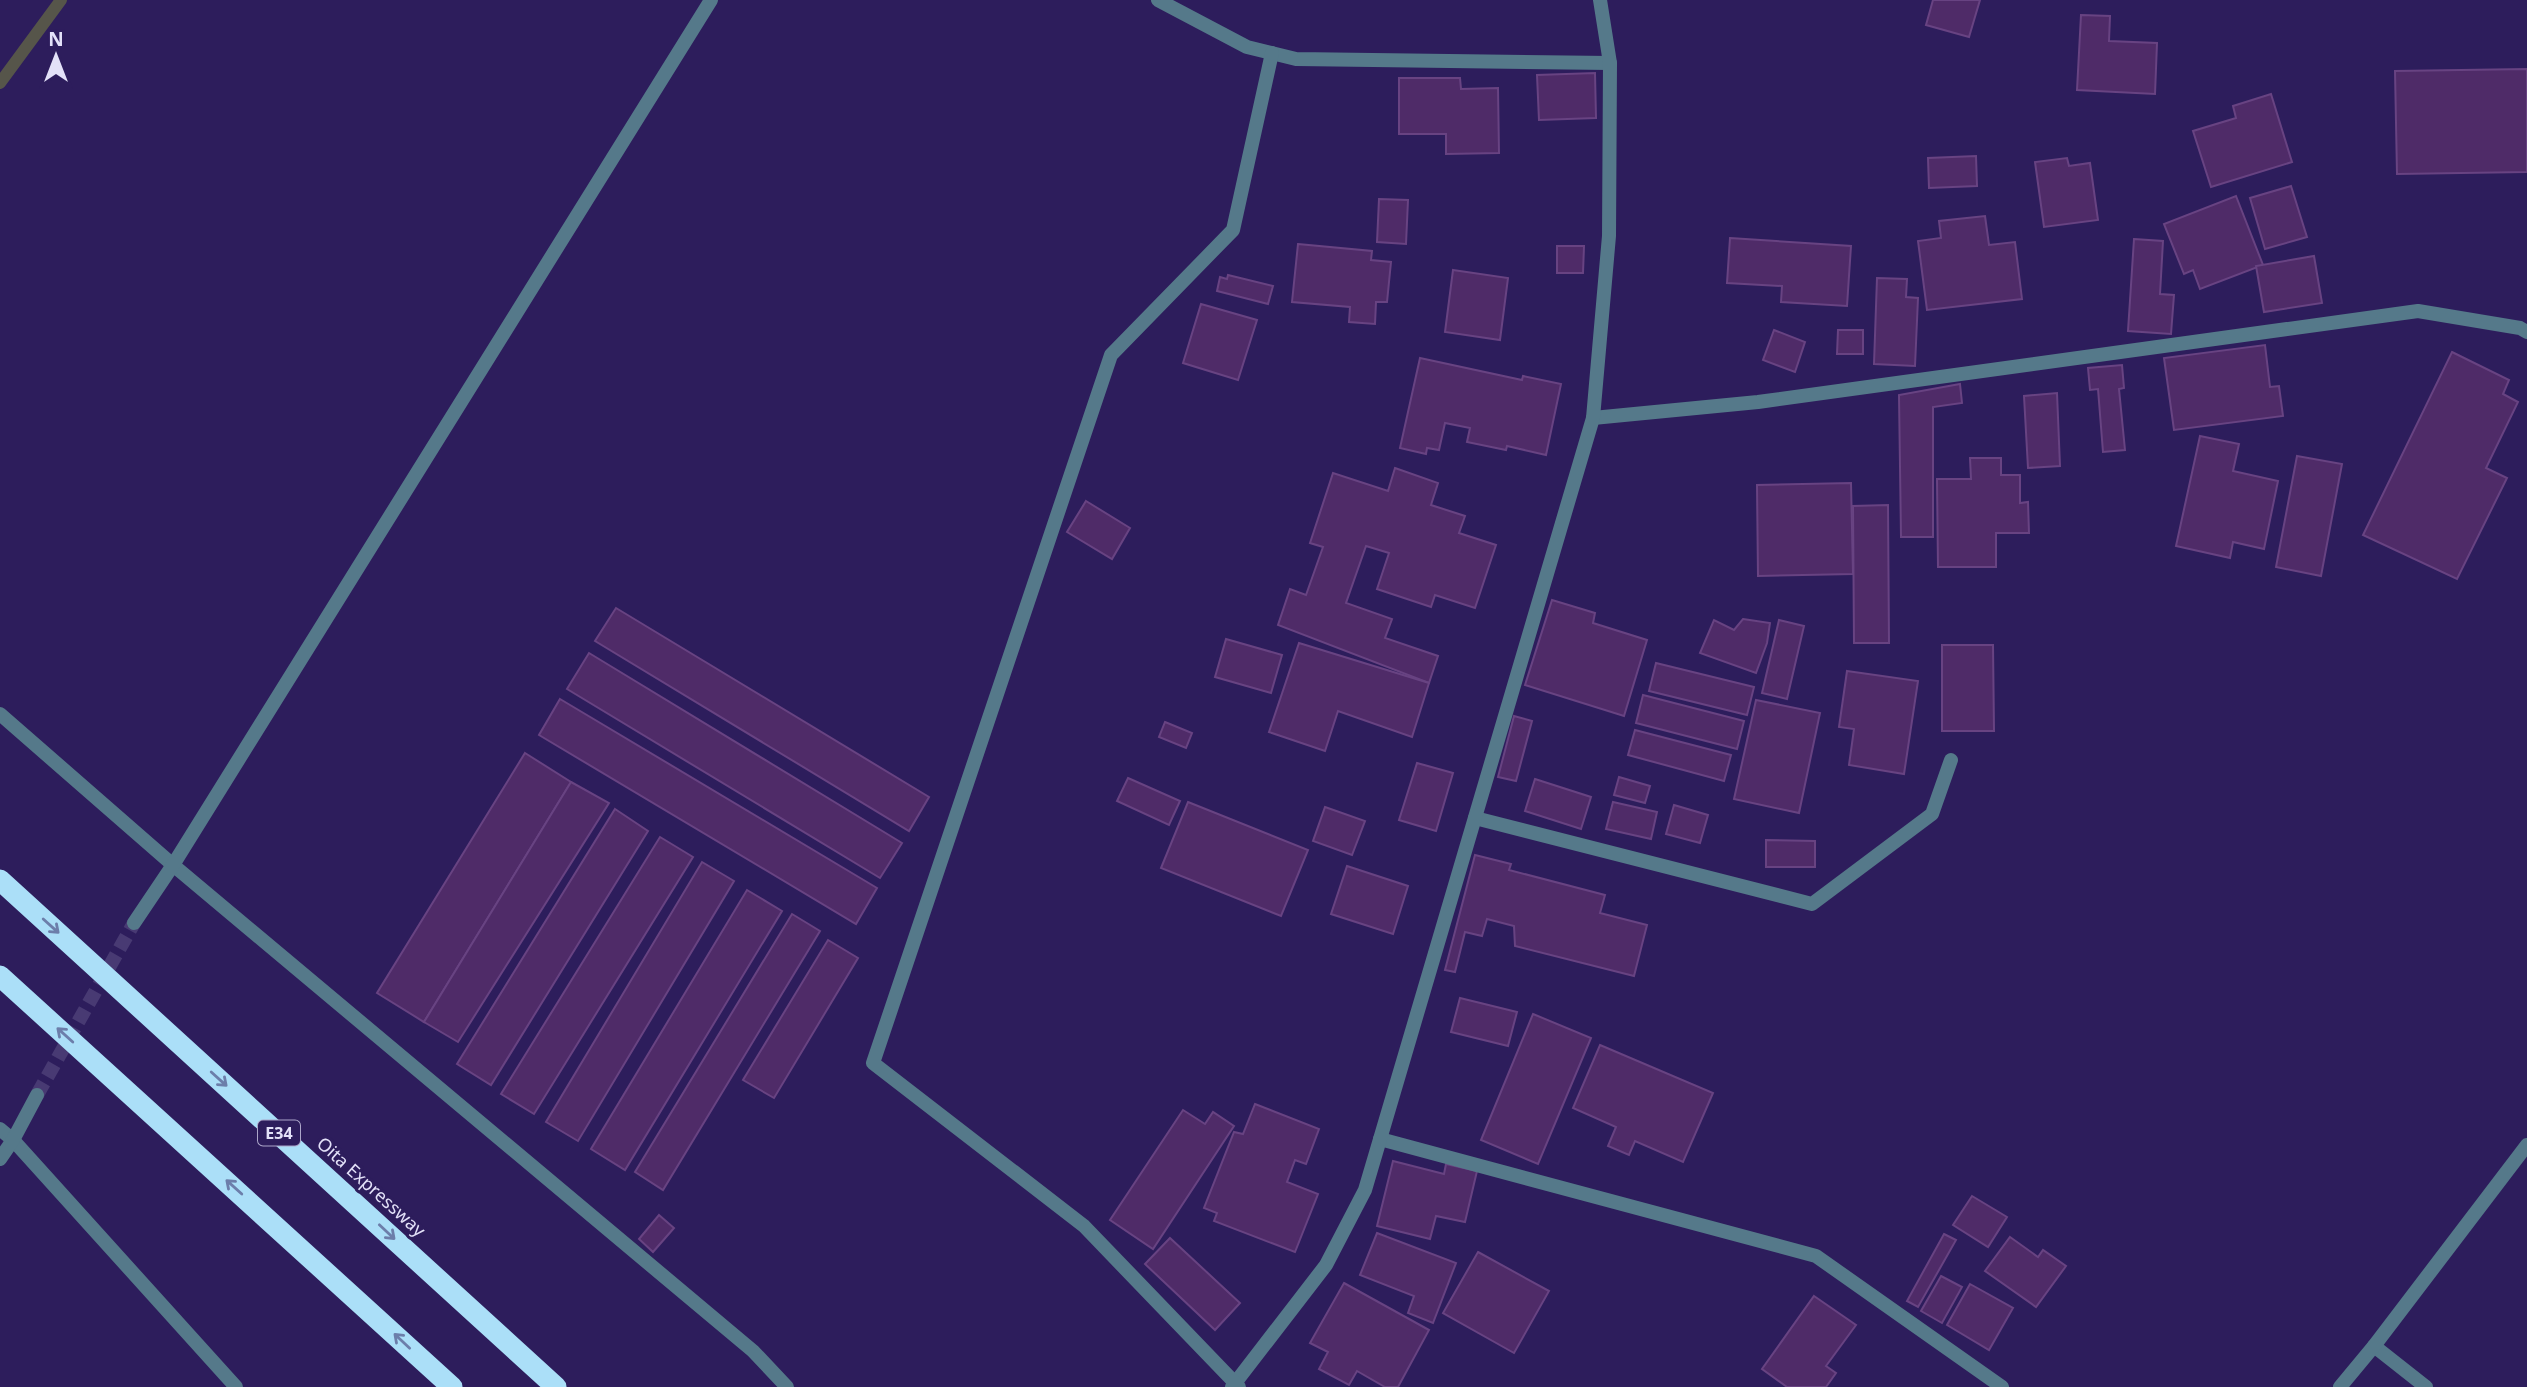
<svg xmlns="http://www.w3.org/2000/svg" width="2527" height="1387" viewBox="0 0 2527 1387" font-family="'Noto Sans',sans-serif">
  <style>
    .lines { fill: none; stroke-linecap: round; stroke-linejoin: round }
    .stream { stroke: #56554a; stroke-width: 12 }
    .building { fill: #4f2b68; stroke: #684382; stroke-width: 2 }
    .tertiary-tunnel { stroke: #483a73; stroke-width: 14; stroke-dasharray: 14 7; stroke-linecap: butt }
    .minor { stroke: #55798a; stroke-width: 14 }
    .tertiary { stroke: #55798a; stroke-width: 14 }
    .motorway { stroke: #abdff8; stroke-width: 21 }
    .oneway { stroke: #6c7eaa }
    .labels { text-anchor: middle; stroke-width: 6; stroke-linejoin: round; paint-order: stroke }
    .shield { fill: #2d1d5c; stroke: #aca6c9; stroke-width: 2 }
    .shield-label { font-size: 16px; font-weight: bold; fill: #e3e1f8 }
    .street-label { font-size: 18px; fill: #e3e1f8; stroke: #2d1d5c }
  </style>
  <rect width="100%" height="100%" fill="#2d1d5c"/>
  <g class="lines">
    <path class="stream" d="M0 83 61 0"/>
  </g>
  <g class="building">
    <path d="M1933 0H1980L1969 37 1926 25Z"/>
    <path d="M2081 15 2110 16 2109 41 2157 43 2155 94 2077 90Z"/>
    <path d="M2527 69V172L2397 174 2395 71Z"/>
    <path d="M1595 73 1596 118 1539 120 1537 75Z"/>
    <path d="M1399 78H1460L1461 89 1498 88 1499 153 1446 154V134H1399Z"/>
    <path d="M2271 94 2292 162 2211 187 2193 131 2236 118 2233 106Z"/>
    <path d="M1976 156 1977 186 1929 188 1928 158Z"/>
    <path d="M2067 158 2069 166 2090 163 2098 220 2044 227 2035 162Z"/>
    <path d="M2291 186 2307 237 2265 249 2250 198Z"/>
    <path d="M2236 196 2263 265 2200 289 2193 270 2184 274 2164 224Z"/>
    <path d="M1379 199 1408 200 1406 244 1377 242Z"/>
    <path d="M1985 216 1989 245 2015 242 2022 299 1927 310 1918 241 1941 238 1939 221Z"/>
    <path d="M1730 238 1851 246 1847 306 1781 302 1782 286 1727 283Z"/>
    <path d="M2134 239 2163 241 2160 294 2174 295 2171 334 2128 331Z"/>
    <path d="M1298 244 1372 251 1371 260 1391 262 1387 302H1376L1375 324 1349 322 1350 307 1292 302Z"/>
    <path d="M1557 246H1584L1583 273H1557Z"/>
    <path d="M2314 256 2322 303 2264 312 2256 266Z"/>
    <path d="M1453 270 1508 278 1500 340 1445 332Z"/>
    <path d="M1228 275 1273 286 1268 304 1217 291 1220 277 1227 279Z"/>
    <path d="M1877 278 1907 279 1906 297 1918 298 1915 366 1874 364Z"/>
    <path d="M1201 304 1257 320 1238 380 1183 363Z"/>
    <path d="M1774 330 1805 342 1795 372 1763 360Z"/>
    <path d="M1838 330H1863V354H1837Z"/>
    <path d="M2265 345 2270 387 2279 386 2283 416 2174 430 2164 358Z"/>
    <path d="M2452 352 2509 380 2503 394 2518 402 2486 468 2507 478 2457 579 2363 535Z"/>
    <path d="M1420 358 1522 380 1523 376 1561 384 1546 455 1507 446 1506 450 1467 442 1470 428 1445 423 1439 450 1427 448 1426 454 1400 448Z"/>
    <path d="M2122 365 2124 388 2119 389 2125 450 2103 452 2098 389 2090 390 2088 368Z"/>
    <path d="M1960 384 1962 403 1933 407V537H1901L1899 395Z"/>
    <path d="M2057 393 2060 466 2028 468 2024 396Z"/>
    <path d="M2200 436 2239 444 2233 471 2278 481 2264 549 2233 542 2230 558 2176 546Z"/>
    <path d="M2297 456 2342 464 2321 576 2276 567Z"/>
    <path d="M1970 458H2001V475H2020V503L2028 502 2029 533H1996V567H1938L1937 479H1971Z"/>
    <path d="M1395 468 1438 483 1431 505 1465 516 1459 533 1496 545 1475 608 1435 595 1431 607 1377 589 1389 553 1366 546 1346 603 1392 619 1385 638 1438 656 1429 683 1278 625 1290 589 1306 595 1323 547 1310 543 1333 473 1388 491Z"/>
    <path d="M1851 483 1853 574 1758 576 1757 485Z"/>
    <path d="M1086 501 1130 528 1112 559 1067 532Z"/>
    <path d="M1888 505 1889 643H1854L1853 506Z"/>
    <path d="M1552 600 1595 613 1593 623 1647 640 1624 716 1525 685Z"/>
    <path d="M616 608 929 797 909 831 595 641Z"/>
    <path d="M1743 619 1770 623 1767 643 1756 673 1700 653 1714 620 1734 630Z"/>
    <path d="M1779 620 1804 626 1787 699 1762 693Z"/>
    <path d="M1226 639 1282 655 1271 693 1215 677Z"/>
    <path d="M1299 643 1429 683 1412 737 1338 711 1325 751 1269 732Z"/>
    <path d="M1942 645H1993L1994 731H1942Z"/>
    <path d="M589 653 902 843 880 878 567 689Z"/>
    <path d="M1656 663 1754 687 1747 715 1649 691Z"/>
    <path d="M1847 671 1918 681 1904 774 1849 765 1854 729 1839 727Z"/>
    <path d="M1643 695 1744 721 1737 749 1636 723Z"/>
    <path d="M560 699 877 888 856 924 539 735Z"/>
    <path d="M1756 700 1820 713 1799 813 1734 799Z"/>
    <path d="M1514 716 1532 721 1516 781 1498 777Z"/>
    <path d="M1165 722 1192 733 1186 748 1159 737Z"/>
    <path d="M1635 730 1731 755 1724 781 1628 755Z"/>
    <path d="M525 753 571 782 424 1022 377 993Z"/>
    <path d="M1417 763 1453 773 1436 831 1399 820Z"/>
    <path d="M1619 777 1650 786 1645 803 1614 795Z"/>
    <path d="M1128 778 1180 801 1169 825 1117 801Z"/>
    <path d="M1535 779 1591 797 1581 829 1525 811Z"/>
    <path d="M571 782 609 803 458 1042 424 1022Z"/>
    <path d="M1188 802 1308 850 1281 916 1161 868Z"/>
    <path d="M1613 802 1657 812 1651 839 1606 829Z"/>
    <path d="M1674 805 1708 815 1700 843 1666 834Z"/>
    <path d="M1325 807 1365 821 1352 855 1313 841Z"/>
    <path d="M615 809 648 831 491 1085 457 1064Z"/>
    <path d="M660 837 693 857 534 1114 501 1094Z"/>
    <path d="M1766 840 1815 841V867H1766Z"/>
    <path d="M1475 855 1511 864 1509 870 1605 895 1600 913 1647 925 1634 976 1515 946 1514 926 1487 919 1482 936 1465 932 1455 972 1445 970Z"/>
    <path d="M702 862 734 881 578 1141 546 1122Z"/>
    <path d="M1347 866 1408 886 1393 934 1331 914Z"/>
    <path d="M747 890 782 911 625 1170 591 1149Z"/>
    <path d="M792 914 820 931 663 1190 635 1172Z"/>
    <path d="M828 940 858 958 774 1098 743 1080Z"/>
    <path d="M1460 998 1517 1012 1508 1046 1451 1032Z"/>
    <path d="M1533 1014 1591 1038 1538 1164 1481 1140Z"/>
    <path d="M1600 1045 1713 1093 1683 1162 1635 1141 1629 1155 1608 1146 1616 1127 1573 1108Z"/>
    <path d="M1255 1104 1319 1129 1306 1164 1295 1160 1287 1182 1318 1194 1295 1252 1214 1221 1217 1213 1204 1208 1234 1132 1243 1134Z"/>
    <path d="M1183 1110 1205 1124 1213 1112 1234 1126 1153 1249 1110 1220Z"/>
    <path d="M1393 1161 1444 1174 1446 1164 1477 1171 1465 1222 1436 1216 1430 1239 1377 1226Z"/>
    <path d="M1972 1196 2007 1217 1988 1247 1953 1225Z"/>
    <path d="M659 1215 674 1228 653 1252 639 1239Z"/>
    <path d="M1377 1233 1456 1263 1433 1323 1408 1313 1414 1296 1360 1275Z"/>
    <path d="M1944 1234 1956 1240 1918 1307 1907 1301Z"/>
    <path d="M2010 1237 2038 1257 2043 1250 2066 1266 2036 1307 1985 1271Z"/>
    <path d="M1170 1238 1240 1303 1215 1330 1145 1264Z"/>
    <path d="M1478 1252 1549 1291 1514 1353 1443 1313Z"/>
    <path d="M1941 1276 1962 1287 1942 1323 1921 1311Z"/>
    <path d="M1344 1283 1429 1330 1398 1387H1385L1357 1371 1349 1385 1319 1369 1328 1352 1310 1343Z"/>
    <path d="M1970 1284 2013 1308 1989 1350 1947 1325Z"/>
    <path d="M1814 1296 1856 1325 1826 1366 1836 1373 1826 1387H1787L1762 1369Z"/>
  </g>
  <g class="lines">
    <path class="tertiary-tunnel" d="M37 1095 134 923"/>
    <g class="minor">
      <path d="M1158 0 1247 47 1296 59 1610 63"/>
      <path d="M1593 418 1758 402 2418 311 2520 328 2527 332"/>
      <path d="M0 714 173 865 753 1351 787 1387"/>
      <path d="M1475 818 1812 904 1932 814 1951 760"/>
      <path d="M0 1129 13 1140 236 1387"/>
      <path d="M1380 1139 1816 1256 2002 1387"/>
      <path d="M2374 1346 2426 1387"/>
      <path d="M1232 1387 1326 1265 1365 1190 1593 418 1609 236 1610 63 1600 0"/>
      <path d="M1239 1387 1084 1226 873 1063 1111 355 1233 230 1272 53"/>
      <path d="M2340 1387 2374 1346 2527 1145"/>
    </g>
    <g class="tertiary">
      <path d="M134 923 173 865 711 0"/>
      <path d="M0 1159 13 1140 37 1095"/>
    </g>
    <g class="motorway">
      <path d="M0 880 556 1387"/>
      <path d="M0 976 452 1387"/>
    </g>
  </g>
  <defs><path id="oneway-shaft" d="M-6 0H5M1.5-3L5.5 0L1.5 3" fill="none" stroke-width="1.6" stroke-linecap="round" stroke-linejoin="round" transform="scale(1.75)"/></defs>
  <g class="oneway">
    <use href="#oneway-shaft" transform="translate(51 926) rotate(42)"/>
    <use href="#oneway-shaft" transform="translate(65 1035) rotate(-138)"/>
    <use href="#oneway-shaft" transform="translate(219 1079) rotate(42)"/>
    <use href="#oneway-shaft" transform="translate(234 1187) rotate(-138)"/>
    <use href="#oneway-shaft" transform="translate(387 1232) rotate(43)"/>
    <use href="#oneway-shaft" transform="translate(402 1341) rotate(-137)"/>
  </g>
  <g class="labels">
    <rect class="shield" x="258" y="1120.5" width="42" height="25" rx="5"/>
    <g class="shield-label">
      <text x="279" y="1139">E34</text>
    </g>
    <g class="street-label">
      <text transform="translate(371 1187) rotate(42)" y="6">Oita Expressway</text>
    </g>
  </g>
  <g transform="translate(56 56)" stroke="#2d1d5c" stroke-width="5" paint-order="stroke">
  <path d="M0-5L12 26L0 18L-12 26Z" fill="#e3e1f8"/>
  <text y="-10" font-size="19" font-weight="bold" text-anchor="middle" fill="#e3e1f8">N</text>
  </g>
</svg>
